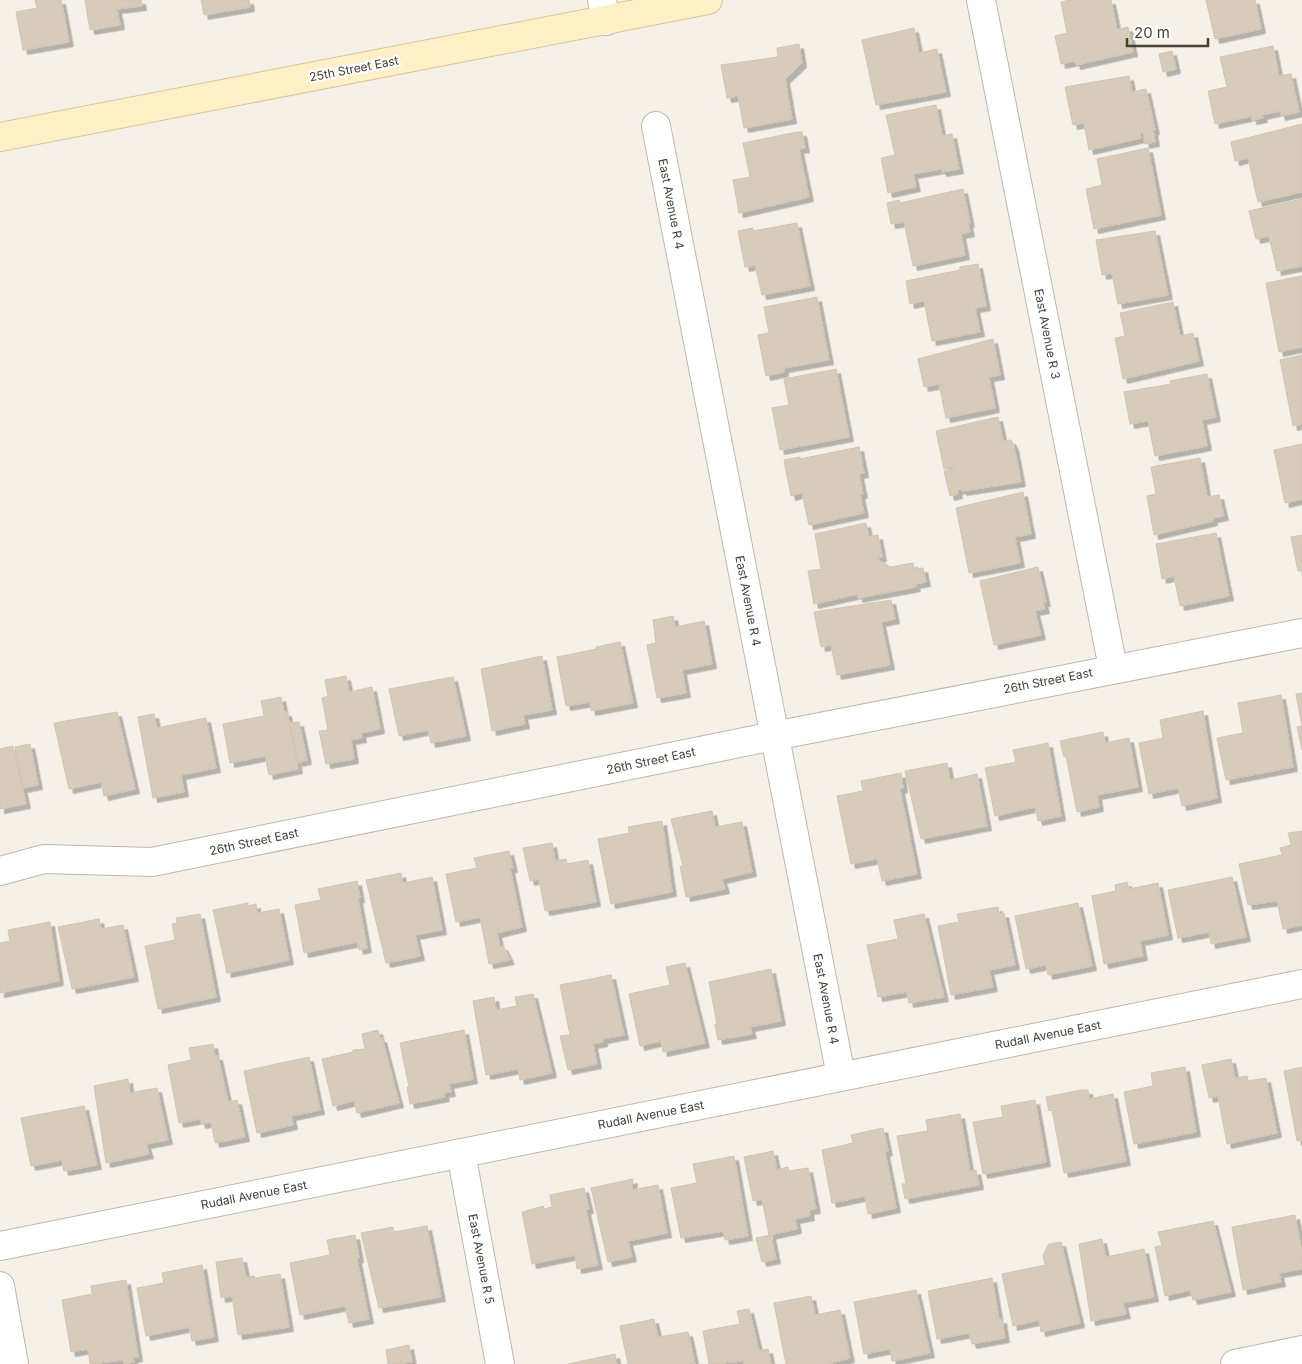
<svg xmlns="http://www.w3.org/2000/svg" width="1302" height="1364" viewBox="0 0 1302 1364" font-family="Inter,sans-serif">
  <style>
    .building { fill: #d7ccbc; stroke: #d3c4af; filter: url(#shadow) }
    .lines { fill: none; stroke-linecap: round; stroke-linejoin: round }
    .street-casing { stroke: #c1b8a9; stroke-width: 30 }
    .secondary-casing { stroke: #dbc696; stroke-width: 30 }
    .street { stroke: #fff; stroke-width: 28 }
    .secondary { stroke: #fff0c7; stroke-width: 28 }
    .labels { text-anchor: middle; stroke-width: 4.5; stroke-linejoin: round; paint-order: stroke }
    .street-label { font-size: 12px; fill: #494136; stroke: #fff }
  </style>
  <defs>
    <filter id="shadow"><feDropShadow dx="4.5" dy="4.5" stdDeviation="0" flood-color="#0004"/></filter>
  </defs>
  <rect width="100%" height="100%" fill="#f5f0e8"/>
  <g class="building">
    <path d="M35 0H61L69 42 23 50 16 12 37 8Z"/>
    <path d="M85 0H141L142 6 117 9 120 25 90 30Z"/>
    <path d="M201 0H249L250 7 204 15Z"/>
    <path d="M1070 0H1111L1117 30 1128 27 1133 52 1076 65 1075 61 1061 64 1055 36 1067 33 1061 2Z"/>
    <path d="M1206 0H1255L1261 29 1215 39Z"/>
    <path d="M914 28 919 53 937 49 946 92 876 105 862 40Z"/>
    <path d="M799 44 802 63 785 79 792 119 744 128 738 96 727 98 721 65 778 57 777 48Z"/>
    <path d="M1273 46 1279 76 1291 74 1299 112 1281 116 1280 111 1262 115 1263 118 1252 120V116L1215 124 1208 91 1227 87 1220 57Z"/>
    <path d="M1172 51 1176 69 1163 72 1159 54Z"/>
    <path d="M1129 76 1132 92 1146 89 1155 130H1153L1155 142 1145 144 1143 132 1140 133 1141 138 1089 150 1084 123 1073 125 1065 87Z"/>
    <path d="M936 105 942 136 952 134 959 169 942 172 941 169 913 174 916 187 888 193 881 158 895 155 886 115Z"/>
    <path d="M1302 124V192L1258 202 1248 158 1235 161 1231 142Z"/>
    <path d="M797 132H802L805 148 799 149 809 197 739 213 733 180 750 177 743 143Z"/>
    <path d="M1148 148 1161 215 1094 229 1086 189 1102 185 1097 159Z"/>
    <path d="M963 189 970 223H968L970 232 961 234 965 255 913 266 904 222 891 224 887 203 899 200 900 203Z"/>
    <path d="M1302 199V266L1277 271 1269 236 1256 239 1249 211Z"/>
    <path d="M797 223 810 286 762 295 755 265 745 267 738 231 753 228V231Z"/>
    <path d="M1155 231 1168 295 1118 304 1112 273 1102 275 1096 240Z"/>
    <path d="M978 264 986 306 975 308 980 332 932 341 924 301 910 304 906 281 960 270V267Z"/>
    <path d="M1302 276V347L1279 352 1266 283Z"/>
    <path d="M817 297 829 360 784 368V372L766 376 758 335 769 333 764 307Z"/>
    <path d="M1173 302 1180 336 1193 333 1199 361 1123 379 1115 338 1125 336 1120 313Z"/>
    <path d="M993 339 1000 375 989 377 995 408 946 418 939 384 924 387 918 359Z"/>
    <path d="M1302 355V424L1293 426 1280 360Z"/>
    <path d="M836 369 849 437 780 450 772 408 789 405 784 379Z"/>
    <path d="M1207 374 1216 417 1202 420 1207 446 1155 456 1148 421 1130 424 1124 392 1171 384 1170 381Z"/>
    <path d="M998 417 1003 441 1011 440 1014 446 1021 482 962 491V489L957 490 958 494 950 496 944 471 954 469V467L944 469 936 431Z"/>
    <path d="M1302 444V499L1285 503 1274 450Z"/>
    <path d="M859 447 864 473 859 474 863 494H860L864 513 809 525 802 493 791 496 784 460 800 457V459Z"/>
    <path d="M1200 458 1207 497 1219 495 1224 516 1213 518V521L1154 535 1147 496 1156 494 1151 467Z"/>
    <path d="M1023 492 1031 534 1015 537 1020 563 969 573 956 508Z"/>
    <path d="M866 523 869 537 878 535 882 557 876 558 890 567 913 563 914 569 923 568 926 582 915 584 916 587 858 598V594L814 604 808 571 821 569 815 534Z"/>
    <path d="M1216 533 1229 596 1180 606 1174 576 1162 579 1156 544Z"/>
    <path d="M1302 535V570L1298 571 1291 537Z"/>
    <path d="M1038 567 1046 602H1043L1045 609 1035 611 1041 635 994 645 980 581Z"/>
    <path d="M891 600 895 619 881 622 890 665 837 675 831 645 821 647 814 612Z"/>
    <path d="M673 616 675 627 704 621 712 664 682 670 686 693 657 698 647 645 656 643 653 620Z"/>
    <path d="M620 642 633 703 591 711 590 702 566 706 557 657 596 649V647Z"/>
    <path d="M542 656 552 710 523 715 525 724 492 731 481 669Z"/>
    <path d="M346 676 349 692 372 687 380 729 361 733 362 738 351 740 354 759 326 764 319 731 328 730 322 698 328 696 325 680Z"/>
    <path d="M453 677 466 736 431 743 428 730 399 736 389 689Z"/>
    <path d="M1302 693V750L1297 727 1302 726 1296 694Z"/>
    <path d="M1281 695 1293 767 1226 780 1217 738 1243 733 1238 703Z"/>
    <path d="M281 697 284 712H287L298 769 269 775 265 756 230 763 223 724 264 716 261 701Z"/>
    <path d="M1203 711 1217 798 1182 806 1178 788 1149 794 1139 743 1163 738 1160 720Z"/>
    <path d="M117 712 135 789 104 796 101 782 69 789 54 723Z"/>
    <path d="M154 714 157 728 206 718 216 768 181 775 184 792 153 798 138 717Z"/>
    <path d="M299 722 307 760 298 762 290 723Z"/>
    <path d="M1103 732 1105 743 1129 738 1138 787 1097 795 1099 807 1077 812 1066 756 1064 757 1060 741Z"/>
    <path d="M1048 743 1061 816 1038 821 1035 807 995 816 985 768 1016 762 1013 750Z"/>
    <path d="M30 744 38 785 23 788 15 747Z"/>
    <path d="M13 746 26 804 0 809V749Z"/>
    <path d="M947 763 950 780 977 774 987 826 921 839 905 771Z"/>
    <path d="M901 773 903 788 900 789 917 874 882 881 877 859 851 864 837 796 863 791 861 781Z"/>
    <path d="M712 811 715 827 742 822 752 872 722 879 725 889 686 897 680 866H683L671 819Z"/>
    <path d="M662 821 672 892 611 904 598 839 629 833 628 827Z"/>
    <path d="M1302 831V925L1283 929 1277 901 1248 905 1239 864 1282 855 1280 848 1291 845 1288 833Z"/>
    <path d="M552 843 555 861 566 859 567 864 588 860 596 902 545 911 539 879 530 881 523 848Z"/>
    <path d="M509 851 513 868H510L522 927 497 933 500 947 503 946 510 960 489 964 480 917 456 922 446 874 477 868 474 858Z"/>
    <path d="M401 873 403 883 432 877 442 930 415 935 420 956 386 963 366 880Z"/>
    <path d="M1232 877 1246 937 1211 944 1209 932 1178 938 1168 890Z"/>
    <path d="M357 881 360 898 358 899 367 948 359 950 357 942 304 953 295 905 321 900 318 889Z"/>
    <path d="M1127 882 1129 889 1158 883 1168 935 1140 941 1143 956 1104 964 1092 896 1116 891 1115 885Z"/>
    <path d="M248 903V906L256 904 257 913 279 909 289 960 227 973 213 910Z"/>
    <path d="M1078 903 1092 966 1048 975 1046 965 1026 969 1015 916Z"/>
    <path d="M998 907 999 914 1004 913 1015 965 989 970 993 987 951 995 938 926 959 922 957 914Z"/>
    <path d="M200 914 216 997 158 1009 145 946 175 940 172 924 177 923 176 918Z"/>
    <path d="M924 914 944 997 909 1003 907 992 878 997 867 945 898 939 894 920Z"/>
    <path d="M99 919 101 929 123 925 134 977 72 989 58 927Z"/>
    <path d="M50 922 59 981 0 993V943L10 941 8 930Z"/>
    <path d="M685 963 705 1043 663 1052 661 1041 640 1046 629 994 670 985 666 967Z"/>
    <path d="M771 969 781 1021 750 1027 752 1034 718 1040 715 1024H717L709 982Z"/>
    <path d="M611 975 624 1035 603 1039V1042L593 1044 597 1064 568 1070 560 1036 570 1035 560 985Z"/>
    <path d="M533 994 552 1073 520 1080 518 1069 486 1075 473 1001 494 997 496 1010 517 1006 515 997Z"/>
    <path d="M378 1030 380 1039 382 1038 399 1103 357 1113 354 1101 333 1106 322 1059 353 1052V1050L365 1049 362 1034Z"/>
    <path d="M464 1030 473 1079 449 1084 451 1092 444 1093 445 1097 410 1104 407 1087H409L400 1043Z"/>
    <path d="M213 1044 215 1056H218L228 1102 237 1100 245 1137 215 1143 211 1122 201 1124 200 1119 179 1123 168 1065 191 1060 189 1048Z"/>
    <path d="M309 1057 320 1110 291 1116 293 1125 257 1133 244 1071Z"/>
    <path d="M1231 1059 1235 1078 1247 1076 1248 1081 1266 1078 1277 1133 1227 1144 1218 1096 1209 1098 1202 1065Z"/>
    <path d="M1185 1067 1196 1132 1134 1144 1124 1092 1153 1086 1151 1073Z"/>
    <path d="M1302 1067V1140L1297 1141 1284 1071Z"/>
    <path d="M128 1079 130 1093 157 1088 168 1140 146 1144 149 1154 106 1163 94 1086Z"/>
    <path d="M1081 1090H1088L1089 1099 1113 1094 1126 1161 1064 1173 1052 1110 1049 1111 1046 1097Z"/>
    <path d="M1035 1100 1046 1162 983 1174 973 1122 1003 1117 1001 1106Z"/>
    <path d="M84 1106 97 1165 64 1171 62 1160 31 1166 21 1118Z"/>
    <path d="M960 1114 970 1172 976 1170 979 1185 905 1199 902 1184H906L897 1136 928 1131 926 1120Z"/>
    <path d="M883 1128 888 1151 885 1152 896 1208 868 1214 865 1196 832 1203 822 1150 853 1143 851 1135Z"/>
    <path d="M773 1151 777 1170 788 1167 789 1171 808 1168 816 1209 809 1210 810 1216 795 1219 797 1229 769 1235 762 1199 753 1201 744 1157Z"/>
    <path d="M734 1156 748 1236 725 1240 723 1231 681 1238 671 1188 697 1183 693 1164Z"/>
    <path d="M633 1179 632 1190 658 1185 667 1233 628 1241 632 1257 608 1262 591 1188Z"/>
    <path d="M584 1188 589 1209 586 1210 598 1265 577 1269 575 1255 532 1264 522 1212 543 1206 544 1209 552 1207 550 1195Z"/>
    <path d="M1295 1215 1302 1253V1269L1279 1273 1281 1282 1243 1290 1232 1227Z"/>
    <path d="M1213 1221 1231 1292 1193 1300 1190 1290 1165 1296 1155 1247 1162 1245 1158 1232Z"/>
    <path d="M427 1226 441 1297 379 1308 361 1233 393 1227 394 1232Z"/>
    <path d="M355 1235 359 1258 357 1259 369 1319 349 1323 345 1306 300 1315 290 1263 330 1255 327 1240Z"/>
    <path d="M771 1235 776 1259 762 1262 756 1238Z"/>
    <path d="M1102 1239 1106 1257 1144 1249 1154 1297 1123 1303 1126 1314 1091 1321 1079 1244Z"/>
    <path d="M1061 1242 1080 1323 1041 1332 1039 1320 1013 1326 1002 1274 1045 1265 1043 1255 1049 1244Z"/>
    <path d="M242 1258 246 1277 254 1276 255 1278 280 1274 289 1327 238 1335 232 1296 221 1298 216 1262Z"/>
    <path d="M202 1265 214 1337 192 1341 189 1327 146 1336 137 1288 164 1283 162 1273Z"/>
    <path d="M992 1278 999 1320 1002 1319 1005 1338 972 1344 969 1333 937 1339 928 1291Z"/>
    <path d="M126 1280 138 1357 133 1358 134 1362 124 1364 123 1360 90 1364 88 1349 71 1352 62 1300 92 1294 91 1286Z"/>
    <path d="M916 1290 930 1353 892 1361 890 1349 864 1354 854 1302Z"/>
    <path d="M811 1296 815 1315 840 1310 850 1358 827 1364H786L774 1303Z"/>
    <path d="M749 1309 759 1351 768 1349 771 1364H744V1361L709 1364 703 1331 740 1324 737 1311Z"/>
    <path d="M654 1319 658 1337 688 1332 695 1364H628L620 1326Z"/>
    <path d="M409 1345 412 1362 388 1364 386 1350Z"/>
    <path d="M615 1354 617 1364H568Z"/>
  </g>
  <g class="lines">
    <defs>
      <g id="street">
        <path d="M602 0 606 21"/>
        <path d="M981 0 1113 668"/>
        <path d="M656 126 841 1076"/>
        <path d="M0 871 44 859 152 862 774 736 1302 633"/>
        <path d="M461 1153 500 1364"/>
        <path d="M0 1246 1302 984"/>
        <path d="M0 1286 14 1364"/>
        <path d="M1235 1364 1302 1350"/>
      </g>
      <path id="secondary" d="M0 137 708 0"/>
    </defs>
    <use href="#street" class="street-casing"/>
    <use href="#secondary" class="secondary-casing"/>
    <use href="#street" class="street"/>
    <use href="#secondary" class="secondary"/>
  </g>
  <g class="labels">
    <g class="street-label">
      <text transform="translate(354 69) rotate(-11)" y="4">25th Street East</text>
      <text transform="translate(671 204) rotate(79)" y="4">East Avenue R 4</text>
      <text transform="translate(1047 334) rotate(79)" y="4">East Avenue R 3</text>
      <text transform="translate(748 601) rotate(79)" y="4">East Avenue R 4</text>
      <text transform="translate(1048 681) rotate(-11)" y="4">26th Street East</text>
      <text transform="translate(651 761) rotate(-12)" y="4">26th Street East</text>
      <text transform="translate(254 842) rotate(-12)" y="4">26th Street East</text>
      <text transform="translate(826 999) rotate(79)" y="4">East Avenue R 4</text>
      <text transform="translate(1048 1035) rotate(-11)" y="4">Rudall Avenue East</text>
      <text transform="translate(651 1115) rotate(-11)" y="4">Rudall Avenue East</text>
      <text transform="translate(254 1195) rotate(-11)" y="4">Rudall Avenue East</text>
      <text transform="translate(481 1259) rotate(79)" y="4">East Avenue R 5</text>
    </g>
  </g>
  <path d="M1127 38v8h81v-8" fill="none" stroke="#494136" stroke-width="2.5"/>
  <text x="1134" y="38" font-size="15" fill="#494136" stroke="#ffffff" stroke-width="4" paint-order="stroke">20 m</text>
</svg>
